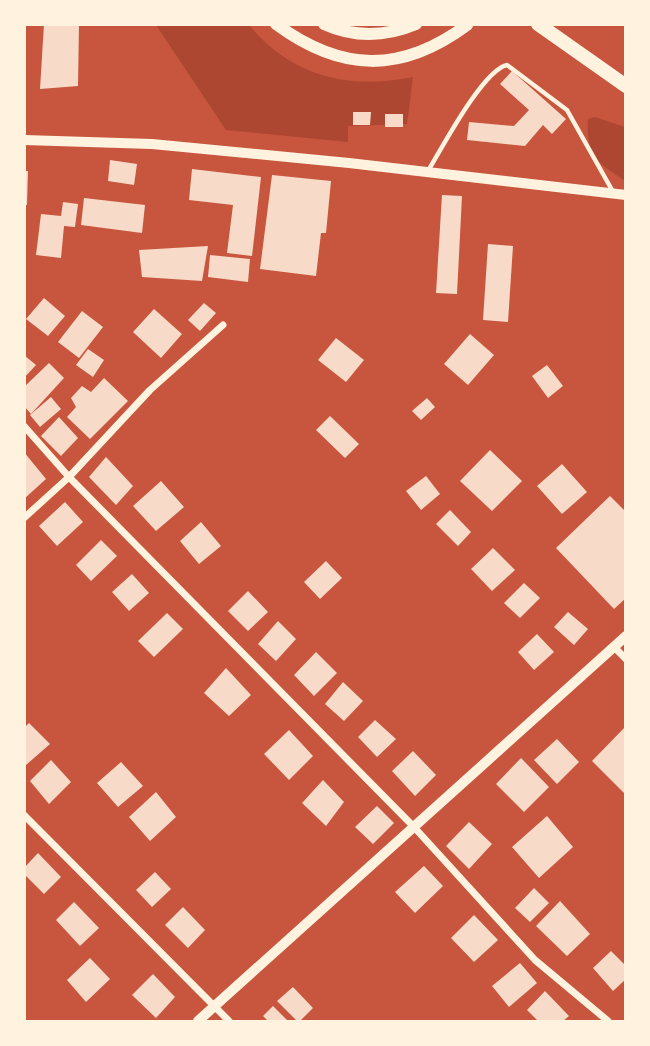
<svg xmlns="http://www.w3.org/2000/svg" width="650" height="1046" viewBox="0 0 650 1046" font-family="Rubik,sans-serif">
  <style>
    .green { fill: #ae4732 }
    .building { fill: #f7dbc8 }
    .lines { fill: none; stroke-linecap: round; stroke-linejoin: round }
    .service { stroke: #fff3e0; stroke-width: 4.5 }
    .minor { stroke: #fff3e0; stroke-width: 7 }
    .tertiary { stroke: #fff3e0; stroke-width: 10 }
    .secondary { stroke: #fff3e0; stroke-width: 12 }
    .primary { stroke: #fff3e0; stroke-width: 14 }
  </style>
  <rect width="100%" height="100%" fill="#c8553d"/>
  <g class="green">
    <path d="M156 25H249C292 77 349 90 413 77L407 124 348 126V142L226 130Z"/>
    <path d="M595 117 625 127V181C596 161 586 157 588 119Z"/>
  </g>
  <g class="building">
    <path d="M44 24H79L78 86 40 89Z"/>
    <path d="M512 71 566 119 552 134 543 125 525 146 467 140 469 122 514 126 529 110 500 84Z"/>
    <path d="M353 112H371L370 125H353Z"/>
    <rect x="385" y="114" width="18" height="13"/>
    <path d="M110 160 137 164 134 185 108 181Z"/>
    <path d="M192 169 261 177 252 256 227 253 233 205 189 200Z"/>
    <path d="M24 171H28L27 205H24Z"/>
    <path d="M272 175 331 181 326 233H321L316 276 260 269Z"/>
    <path d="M442 195 462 196 457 294 436 293Z"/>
    <path d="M84 198 145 205 142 233 81 225Z"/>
    <path d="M63 202 78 204 75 227 64 226 61 258 36 255 41 214 61 216Z"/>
    <path d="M488 244 513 246 508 322 483 320Z"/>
    <path d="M208 246 202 281 142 277 139 250Z"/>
    <path d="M210 255 250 259 248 282 208 277Z"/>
    <path d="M44 298 65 316 48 336 26 319Z"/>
    <path d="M204 303 216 313 200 331 188 320Z"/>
    <path d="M154 309 182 334 161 358 133 332Z"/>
    <path d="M82 311 103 327 79 358 58 342Z"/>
    <path d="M470 334 494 355 468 385 444 364Z"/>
    <path d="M336 338 364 360 346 382 318 360Z"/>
    <path d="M88 349 104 360 93 377 76 365Z"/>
    <path d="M24 355 36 365 24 378Z"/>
    <path d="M49 363 64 378 31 414 24 406V387Z"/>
    <path d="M547 365 563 386 548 398 532 376Z"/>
    <path d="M104 378 128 401 90 439 67 417 76 407 71 398 82 386 91 392Z"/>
    <path d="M51 397 61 409 40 427 30 415Z"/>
    <path d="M427 398 435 407 421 420 412 411Z"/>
    <path d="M330 416 359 444 345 458 316 430Z"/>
    <path d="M59 417 78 438 61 456 41 436Z"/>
    <path d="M490 450 522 481 492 511 460 481Z"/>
    <path d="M24 452 46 479 24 499Z"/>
    <path d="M106 457 133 486 116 505 89 477Z"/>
    <path d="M562 464 587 492 562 514 537 486Z"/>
    <path d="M426 476 440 494 421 510 406 491Z"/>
    <path d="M161 481 184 507 156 531 133 506Z"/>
    <path d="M610 496 626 512V598L614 609 556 548Z"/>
    <path d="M65 502 83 522 57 546 39 526Z"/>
    <path d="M450 510 471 532 458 546 436 524Z"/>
    <path d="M201 522 221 546 199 564 180 541Z"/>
    <path d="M101 540 117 556 91 581 76 565Z"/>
    <path d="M493 548 515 570 492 591 471 569Z"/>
    <path d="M326 561 342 578 320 599 304 582Z"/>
    <path d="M132 574 149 593 129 611 112 592Z"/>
    <path d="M524 583 540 598 520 618 504 603Z"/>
    <path d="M248 591 268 612 248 631 228 611Z"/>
    <path d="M568 612 588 629 574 645 554 627Z"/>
    <path d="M167 613 183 629 154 657 138 641Z"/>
    <path d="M278 621 296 639 276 661 258 644Z"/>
    <path d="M537 634 554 652 534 670 518 652Z"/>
    <path d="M316 652 337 673 314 696 294 675Z"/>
    <path d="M226 668 251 695 229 716 204 693Z"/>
    <path d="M343 682 363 701 344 721 325 704Z"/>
    <path d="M375 720 396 739 377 757 358 737Z"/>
    <path d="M29 723 50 744 26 765 24 728Z"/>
    <path d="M626 726V795L592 761Z"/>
    <path d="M289 730 313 756 289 780 264 754Z"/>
    <path d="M557 739 579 762 557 784 534 760Z"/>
    <path d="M413 751 436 775 415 796 392 771Z"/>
    <path d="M521 758 549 787 524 812 496 784Z"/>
    <path d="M51 760 71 782 49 804 30 781Z"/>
    <path d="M121 762 143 786 118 807 97 783Z"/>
    <path d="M323 780 344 802 326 826 302 803Z"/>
    <path d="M156 792 176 817 150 841 129 817Z"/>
    <path d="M377 806 394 823 373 844 355 827Z"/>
    <path d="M547 816 573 847 539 878 512 847Z"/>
    <path d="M469 822 492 844 469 869 446 846Z"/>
    <path d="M38 853 61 877 44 894 24 874V868Z"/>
    <path d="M424 866 443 886 415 913 395 892Z"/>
    <path d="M155 872 171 889 152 907 136 890Z"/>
    <path d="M534 888 549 903 530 922 515 908Z"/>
    <path d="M560 901 590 934 567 956 536 926Z"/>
    <path d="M74 902 99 928 80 946 56 920Z"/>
    <path d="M183 907 205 930 188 948 165 925Z"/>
    <path d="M474 915 498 940 474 962 451 938Z"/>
    <path d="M611 951 626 966V979L613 991 593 968Z"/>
    <path d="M90 958 110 979 86 1002 67 980Z"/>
    <path d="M520 963 537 983 509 1007 492 986Z"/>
    <path d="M153 974 175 997 156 1018 132 995Z"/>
    <path d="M293 987 313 1008 300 1021H297L277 1001Z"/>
    <path d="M545 991 569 1016 563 1021H538L527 1010Z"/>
    <path d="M273 1006 288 1021H268L263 1016Z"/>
  </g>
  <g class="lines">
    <path class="service" d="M428 171C442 148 483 70 507 65L567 110 612 190"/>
    <g class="minor">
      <path d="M24 426 69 477 413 826 535 960 608 1021"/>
      <path d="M24 518 69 477 150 390 223 325"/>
      <path d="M614 647 626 659"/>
      <path d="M24 815 229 1021"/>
    </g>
    <g class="tertiary">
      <path d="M24 140 152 144 349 163 626 195"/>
      <path d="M198 1021 626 636"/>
    </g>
    <g class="secondary">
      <path d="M276 24C341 72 401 74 467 25"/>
      <path d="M324 24C355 38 385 37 416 24"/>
    </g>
    <path class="primary" d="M538 24 626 86"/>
  </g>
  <rect width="650" height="1046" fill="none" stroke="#fff3e0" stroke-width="52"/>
</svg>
